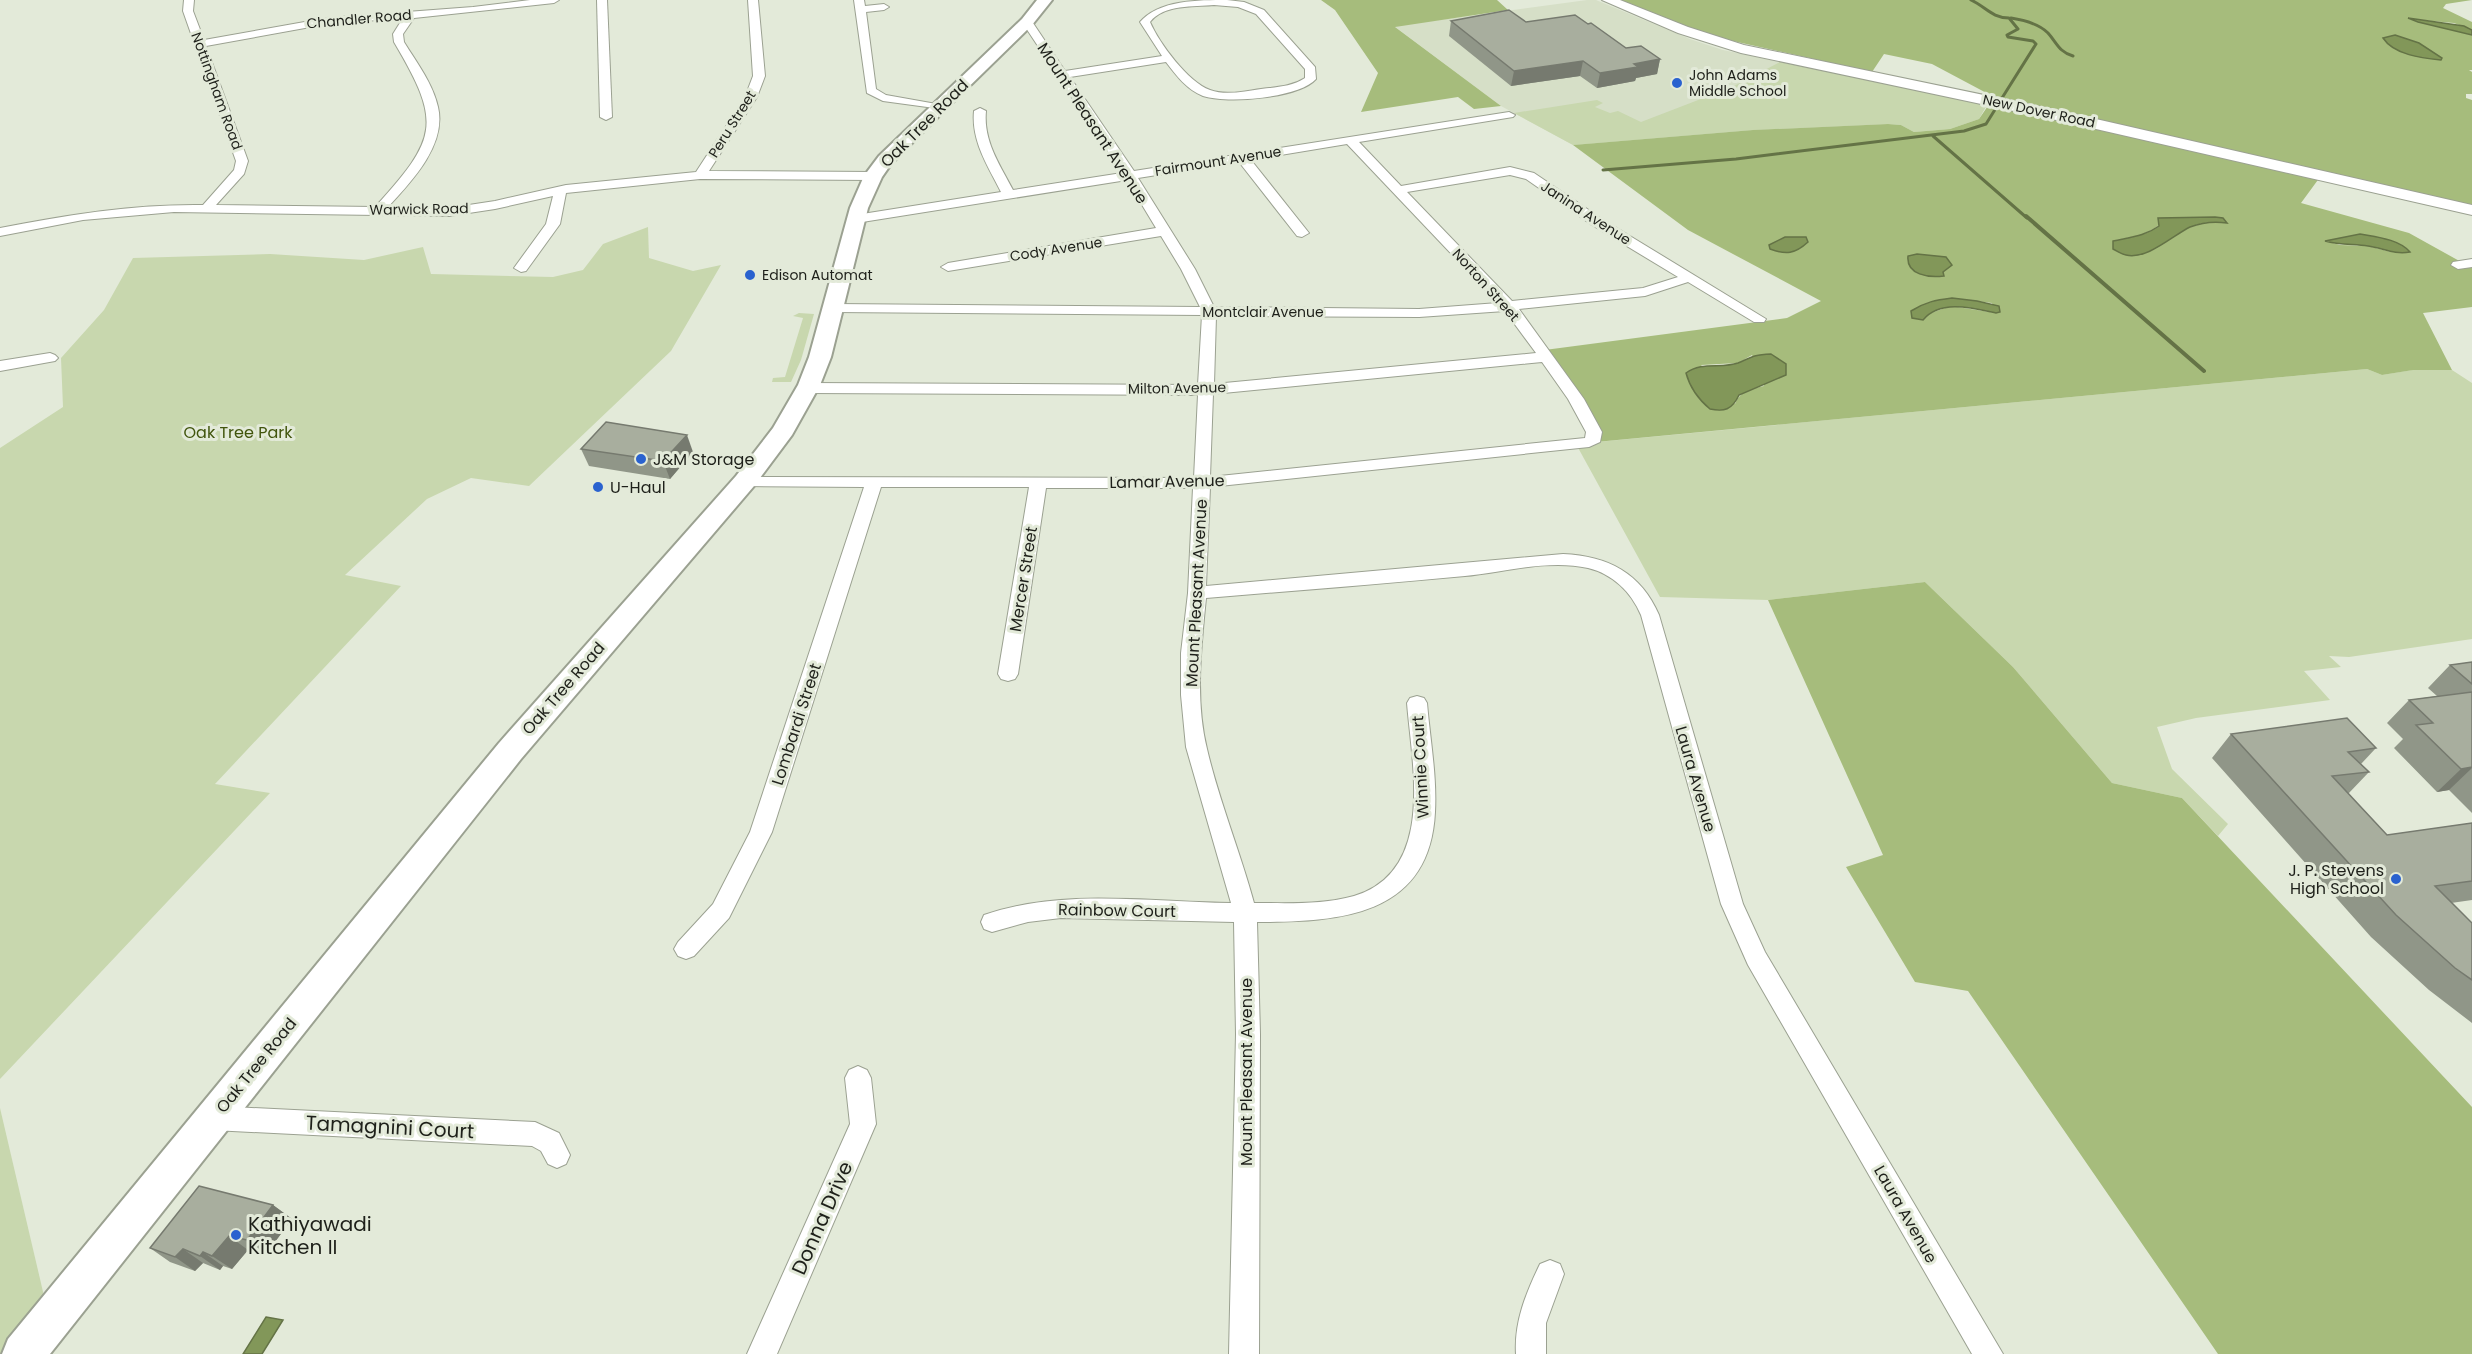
<svg xmlns="http://www.w3.org/2000/svg" width="2472" height="1354" viewBox="0 0 2472 1354" font-family="Poppins,sans-serif">
  <style>
    .built { fill: #d6dfc7 }
    .green { fill: #c8d7ae }
    .forest { fill: #a6bc7c; fill-rule: evenodd }
    .water { fill: #829759; stroke: #647346; stroke-width: 1.5 }
    .lines { fill: none; stroke-linecap: round; stroke-linejoin: round }
    .stream-far1 { stroke: #647346; stroke-width: 3 }
    .stream { stroke: #647346; stroke-width: 4 }
    .minor-casing { stroke: #9ba191; stroke-width: 2 }
    .tertiary-casing { stroke: #9ba191; stroke-width: 2 }
    .secondary-casing { stroke: #9ba191; stroke-width: 4 }
    .minor { fill: #fff; fill-rule: evenodd }
    .tertiary { fill: #fff; fill-rule: evenodd }
    .secondary { fill: #fff; fill-rule: evenodd }
    .wall { fill: #909688 }
    .shaded-wall { fill: #767a6f }
    .building { fill: #a8ae9e; stroke: #767a6f; stroke-width: 1.5 }
    .poi-dot { fill: #2a62cf; stroke: #e3ead9; stroke-width: 2 }
    .labels { text-anchor: middle; stroke-width: 6; stroke-linejoin: round; paint-order: stroke }
    .far-street-label { font-size: 14px; fill: #1e201a; stroke: #e3ead9 }
    .far-poi-label { font-size: 14px; fill: #1e201a; stroke: #e3ead9; text-anchor: start }
    .street-label { font-size: 16px; fill: #1e201a; stroke: #e3ead9 }
    .park-label { font-size: 16px; fill: #41550d; stroke: #e3ead9 }
    .poi-label { font-size: 16px; fill: #1e201a; stroke: #e3ead9; text-anchor: start }
    .near-street-label { font-size: 20px; fill: #1e201a; stroke: #e3ead9 }
    .near-poi-label { font-size: 20px; fill: #1e201a; stroke: #e3ead9; text-anchor: start }
  </style>
  <rect width="100%" height="100%" fill="#e3ead9"/>
  <path class="built" d="M1587 0H1596L1690 39 1723 50 1780 62 1888 124 1753 130 1573 145 1501 106 1394 26Z"/>
  <g class="green">
    <path d="M1780 62 1987 105 1979 119 1950 129 1914 132 1901 125 1888 124 1753 130 1573 145 1514 113 1597 100 1603 103 1595 107 1610 113 1618 111 1641 122 1732 87Z"/>
    <path d="M648 227 649 258 693 271 721 265 671 351 529 486 471 478 427 499 345 575 401 586 215 784 270 793 0 1079V448L63 407 61 358 104 310 133 258 270 254 364 260 423 247 431 274 553 277 583 270 603 244Z"/>
    <path d="M799 313 814 314 801 360 791 382H772L773 378 785 377 803 318 793 316Z"/>
    <path d="M2367 369 2382 375 2412 370H2452L2472 383V639L2349 657 2329 656 2341 667 2304 671 2330 700 2196 718 2157 727 2172 769 2228 824 2218 836 2182 798 2112 783 2013 667 1925 582 1768 600 1660 597 1576 444Z"/>
    <path d="M0 1108 44 1296 16 1354H0Z"/>
  </g>
  <g class="forest">
    <path d="M1321 0H1497L1508 10 1395 27 1501 106 1474 109 1458 97 1361 112 1378 73 1335 10Z"/>
    <path d="M1619 0H2472L2446 4 2443 8 2472 22V30L2454 23 2409 19 2472 35V70H2469L2472 72V94H2466V98L2472 100V206L2323 173 2301 203 2409 233 2472 268V307L2423 313 2452 370H2413L2382 375 2367 369 1596 442 1537 351 1787 318 1821 301 1688 230 1573 145 1753 130 1888 124 1901 125 1914 132 1950 129 1979 119 1994 97 1932 64 1884 54 1872 72 1706 35ZM2215 217 2223 218 2226 222 2211 221 2190 227 2151 250 2113 241C2131 237 2145 236 2159 225L2158 219ZM2360 234 2382 238 2391 252 2368 246 2340 245 2326 241ZM1952 298 1992 303 1996 313 1951 306 1928 314ZM1752 355 1764 386C1751 389 1740 391 1735 404L1701 365 1738 363Z"/>
    <path d="M1925 582 2013 667 2112 783 2182 798 2472 1107V1354H2218L1968 991 1915 982 1846 867 1883 855 1768 600Z"/>
  </g>
  <g class="water">
    <path d="M2408 18 2464 26 2472 30V35L2418 22Z"/>
    <path d="M2395 35 2419 43 2442 58 2441 60C2422 58 2394 55 2383 38Z"/>
    <path d="M2215 217 2223 218 2227 223C2214 221 2203 222 2190 227 2172 236 2147 260 2126 255 2121 254 2117 251 2113 249V241C2131 237 2145 236 2159 226L2158 218Z"/>
    <path d="M2360 234C2376 237 2399 239 2410 252 2394 255 2383 248 2368 246 2353 244 2340 245 2325 241Z"/>
    <path d="M1785 237H1806L1808 242C1795 254 1786 255 1770 249L1769 245Z"/>
    <path d="M1917 254 1946 257 1952 265 1943 272 1944 276C1929 278 1906 275 1908 256Z"/>
    <path d="M1952 298 1977 301 1999 306 2000 312 1996 313C1973 308 1940 299 1923 320L1912 318 1911 311C1925 302 1936 300 1952 298Z"/>
    <path d="M1771 354 1786 364V375L1739 395C1732 410 1724 412 1710 409 1698 399 1690 388 1686 373 1702 361 1721 369 1738 363 1754 356 1753 355 1771 354Z"/>
    <path d="M266 1317 283 1320 262 1354H243Z"/>
  </g>
  <g class="lines">
    <g class="stream-far1">
      <path d="M1971 0C1986 7 1992 18 2009 18L2018 29 2007 35 2008 37 2033 41 2036 44 2002 98"/>
      <path d="M2011 18C2024 20 2039 24 2048 33 2057 43 2059 52 2073 56"/>
      <path d="M1933 136 2027 218"/>
      <path d="M1603 170 1736 159 1964 131 1986 124 1996 108"/>
    </g>
    <path class="stream" d="M2026 216 2204 371"/>
    <defs>
      <g id="minor">
        <path d="M184 0H194L193 11 204 40 327 18 473 7 530 0H559L554 3 414 18 403 34 404 42C417 63 433 84 438 107 447 145 411 182 388 207L449 208 495 201 566 185 696 172 745 97 753 76 748 0H758L765 76 757 97 709 171 873 172 879 176 873 180 700 179 566 193 560 224 526 271 521 272 514 268 546 224 553 196 495 209 449 216 174 212 83 220 0 236V228C67 215 134 204 203 205L234 170 236 161 183 11ZM403 18 393 34 394 42C442 123 438 138 375 207L216 205 244 174 248 161 206 46 327 24Z"/>
        <path d="M597 0H607L612 117 606 120 600 117Z"/>
        <path d="M854 0H864L865 6 884 4 889 7 884 10 866 12 876 89 886 95 942 105V109L883 101 867 93Z"/>
        <path d="M1227 0 1244 2 1264 10 1315 67 1316 79C1299 98 1227 104 1203 96 1187 90 1176 75 1166 62L1070 77 1134 171 1509 112 1515 115 1513 117 1359 142 1401 186 1510 167 1534 173 1602 219 1766 319 1764 322H1754L1688 282 1645 296 1519 309 1584 399 1602 432 1600 442 1589 447 1210 487 1206 586 1563 554C1608 556 1641 573 1659 615L1743 904 1765 952 2003 1354H1972L1748 965 1721 904 1641 615C1631 592 1613 574 1588 568 1549 559 1505 572 1465 576 1379 584 1292 591 1206 598 1201 648 1195 700 1207 749 1219 801 1240 851 1254 903 1286 903 1322 905 1354 896 1436 871 1412 766 1407 703L1410 698 1417 696 1424 698 1427 703C1430 739 1437 776 1435 812 1430 917 1338 922 1257 922L1260 1034 1259 1354H1229L1236 1034 1234 922 1061 918 1028 922 992 932 984 929 981 922 984 915C1062 888 1149 902 1231 903L1186 747 1181 695V653L1188 593 1193 488H1046L1018 674 1015 679 1008 681 1001 679 998 674 1029 487H881L772 832 729 918 694 956 686 959 678 956 674 949 678 942 713 904 750 832 864 487 745 486 739 485 737 481 739 477 1194 478 1198 395 808 393 800 388 808 383 1198 385 1202 315 834 312 827 308 834 304 1200 307 1181 269 1161 236 948 271 941 267 948 263 1156 228 1127 180 856 223 849 219 856 215 1001 192C988 166 971 141 974 111L980 108 986 111C983 141 1000 165 1013 190L1122 173 1022 22 1031 20 1065 71 1162 56 1140 22C1159 0 1198 0 1227 0ZM1214 5 1238 7 1256 14 1305 69V78C1291 87 1276 87 1261 89 1245 91 1226 96 1210 90 1188 82 1159 43 1150 22 1164 4 1194 7 1214 5ZM1347 144 1498 303 1419 309 1214 307 1195 269 1138 178 1239 162 1297 236 1302 237 1309 233 1251 160ZM1510 175 1526 179 1592 225 1678 277 1643 288 1512 301 1407 192ZM1505 311 1536 353 1214 384 1216 316 1419 317ZM1542 362 1568 399 1586 432 1585 438 1210 477 1213 394Z"/>
        <path d="M2472 259V267L2458 269 2451 265 2453 262Z"/>
        <path d="M50 353 55 355 58 358 55 361 0 371V361Z"/>
        <path d="M858 1066 867 1070 871 1078 876 1124 777 1354H747L850 1124 845 1078 849 1070Z"/>
        <path d="M213 1106 535 1122 559 1133 570 1155 566 1164 557 1168 548 1164 541 1151 532 1146 213 1130 204 1127 200 1118 204 1109Z"/>
        <path d="M1550 1260 1560 1264 1564 1274 1546 1323V1354H1516C1514 1322 1526 1293 1540 1264Z"/>
      </g>
      <path id="tertiary" d="M1602 0H1620L1688 27 1744 45 2061 111 2472 205V215L2061 121 1741 53 1678 33Z"/>
      <path id="secondary" d="M1037 0H1052L1032 25 944 111 891 164 882 177 868 208 831 357 820 385 792 435 754 486 521 759 50 1354H2L8 1339 499 743 736 476 773 428 798 385 809 357 850 208 864 176 879 156 1022 19Z"/>
    </defs>
    <use href="#minor" class="minor-casing"/>
    <use href="#tertiary" class="tertiary-casing"/>
    <use href="#secondary" class="secondary-casing"/>
    <use href="#minor" class="minor"/>
    <use href="#tertiary" class="tertiary"/>
    <use href="#secondary" class="secondary"/>
  </g>
  <g class="wall">
    <path d="M1451 21 1588 24 1626 48 1660 59 1657 74 1636 78 1635 81 1597 88 1580 76 1511 86 1449 36Z"/>
    <path d="M581 449 693 452 670 479 589 466Z"/>
    <path d="M2472 662V813L2449 790 2437 792 2394 748 2403 739 2387 723 2409 700 2437 696 2428 688 2450 665Z"/>
    <path d="M2231 734 2376 748 2361 764 2369 772 2348 794 2387 835 2472 823V900L2451 903 2472 923V1023L2429 990 2371 937 2212 758Z"/>
    <path d="M273 1205 292 1219 266 1254 248 1250 232 1269 223 1266 220 1270 203 1263 195 1271 170 1262 150 1248Z"/>
  </g>
  <g class="shaded-wall">
    <path d="M1660 59 1657 74 1636 78 1635 81 1597 88 1600 73 1634 64Z"/>
    <path d="M1583 61 1580 76 1511 86 1514 71Z"/>
    <path d="M687 435 693 452 670 479 663 461Z"/>
    <path d="M2472 767V768L2449 790 2437 792 2461 769Z"/>
    <path d="M273 1205 292 1219 266 1254 247 1240Z"/>
    <path d="M229 1236 248 1250 232 1269 212 1256Z"/>
    <path d="M183 1249 203 1263 195 1271 175 1257Z"/>
    <path d="M203 1252 223 1266 220 1270 200 1256Z"/>
  </g>
  <g class="building">
    <path d="M1509 10 1526 22 1575 15 1588 24 1591 23 1626 48 1641 46 1660 59 1634 64 1638 67 1600 73 1583 61 1514 71 1451 21Z"/>
    <path d="M606 422 687 435 663 461 581 449Z"/>
    <path d="M2472 662V684L2450 665Z"/>
    <path d="M2472 692V767L2461 769 2416 725 2433 723 2409 700Z"/>
    <path d="M2347 718 2376 748 2348 752 2369 772 2332 776 2387 835 2472 823V881L2435 886 2472 923V980L2455 968 2396 915 2231 734Z"/>
    <path d="M199 1186 273 1205 247 1240 229 1236 212 1256 203 1252 200 1256 183 1249 175 1257 150 1248Z"/>
  </g>
  <g class="poi-dot">
    <circle cx="1677" cy="83" r="6"/>
    <circle cx="750" cy="275" r="6"/>
    <circle cx="641" cy="459" r="6"/>
    <circle cx="598" cy="487" r="6"/>
    <circle cx="2396" cy="879" r="6"/>
    <circle cx="236" cy="1235" r="6"/>
  </g>
  <g class="labels">
    <g class="far-street-label">
      <text transform="translate(359 19) rotate(-5)" y="5">Chandler Road</text>
      <text transform="translate(217 91) rotate(70)" y="5">Nottingham Road</text>
      <text transform="translate(2039 111) rotate(12)" y="5">New Dover Road</text>
      <text transform="translate(732 124) rotate(-58)" y="5">Peru Street</text>
      <text transform="translate(1218 161) rotate(-9)" y="5">Fairmount Avenue</text>
      <text transform="translate(419 209) rotate(-1)" y="5">Warwick Road</text>
      <text transform="translate(1586 213) rotate(33)" y="5">Janina Avenue</text>
      <text transform="translate(1056 249) rotate(-9)" y="5">Cody Avenue</text>
      <text transform="translate(1486 285) rotate(48)" y="5">Norton Street</text>
      <text x="1263" y="317">Montclair Avenue</text>
      <text transform="translate(1177 388) rotate(-1)" y="5">Milton Avenue</text>
    </g>
    <g class="far-poi-label">
      <text x="1689" y="80">John Adams<tspan x="1689" dy="16">Middle School</tspan></text>
      <text x="762" y="280">Edison Automat</text>
    </g>
    <g class="street-label">
      <text transform="translate(924 123) rotate(-45)" y="6">Oak Tree Road</text>
      <text transform="translate(1093 123) rotate(57)" y="6">Mount Pleasant Avenue</text>
      <text transform="translate(1167 481) rotate(-1)" y="6">Lamar Avenue</text>
      <text transform="translate(1023 579) rotate(-81)" y="6">Mercer Street</text>
      <text transform="translate(1196 593) rotate(-87)" y="6">Mount Pleasant Avenue</text>
      <text transform="translate(563 688) rotate(-49)" y="6">Oak Tree Road</text>
      <text transform="translate(796 724) rotate(-72)" y="6">Lombardi Street</text>
      <text transform="translate(1420 767) rotate(-93)" y="6">Winnie Court</text>
      <text transform="translate(1696 779) rotate(74)" y="6">Laura Avenue</text>
      <text transform="translate(1117 910) rotate(1)" y="6">Rainbow Court</text>
      <text transform="translate(256 1065) rotate(-51)" y="6">Oak Tree Road</text>
      <text transform="translate(1246 1072) rotate(-90)" y="6">Mount Pleasant Avenue</text>
      <text transform="translate(1906 1214) rotate(60)" y="6">Laura Avenue</text>
    </g>
    <g class="park-label">
      <text x="238" y="438">Oak Tree Park</text>
    </g>
    <g class="poi-label">
      <text x="653" y="465">J&amp;M Storage</text>
      <text x="610" y="493">U-Haul</text>
      <text x="2384" y="876" text-anchor="end">J. P. Stevens<tspan x="2384" dy="18">High School</tspan></text>
    </g>
    <g class="near-street-label">
      <text transform="translate(390 1127) rotate(3)" y="7">Tamagnini Court</text>
      <text transform="translate(822 1218) rotate(-66)" y="7">Donna Drive</text>
    </g>
    <g class="near-poi-label">
      <text x="248" y="1231">Kathiyawadi<tspan x="248" dy="23">Kitchen II</tspan></text>
    </g>
  </g>
</svg>
